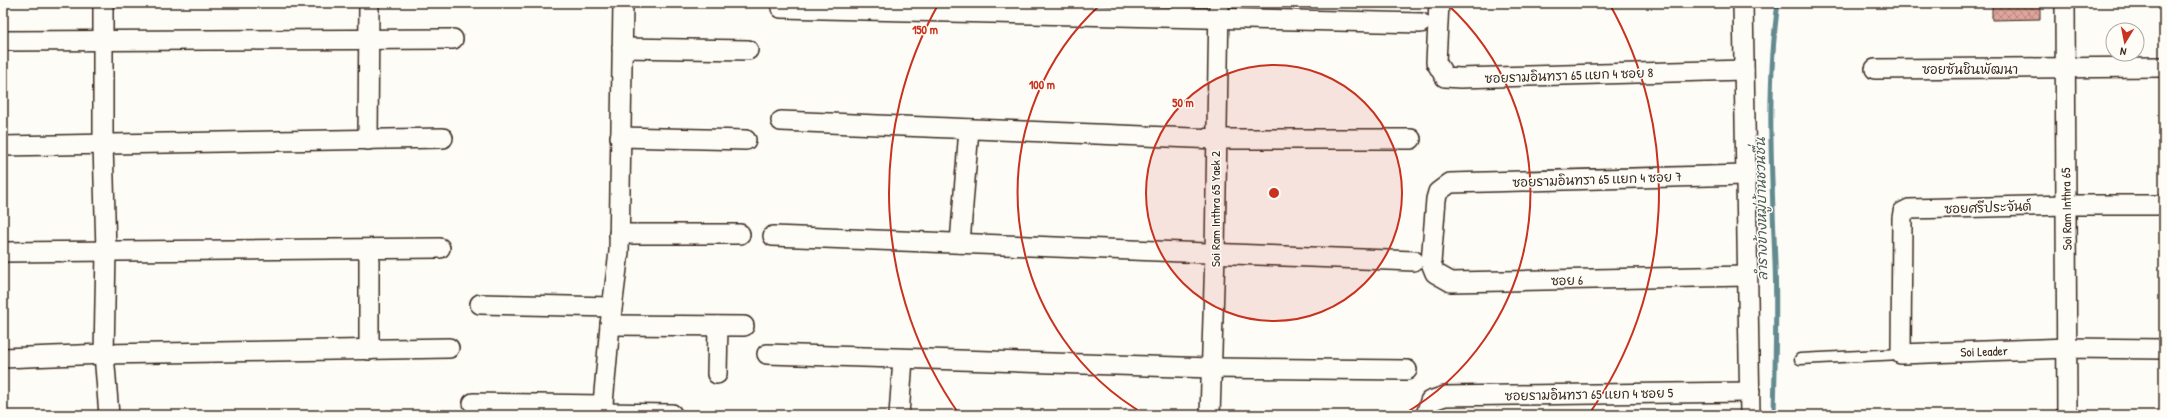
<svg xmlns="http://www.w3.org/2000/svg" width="2167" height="418" viewBox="0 0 2167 418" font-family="'Patrick Hand','Playpen Sans Thai',sans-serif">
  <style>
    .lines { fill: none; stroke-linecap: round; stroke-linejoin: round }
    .stream { stroke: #628a8f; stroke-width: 5 }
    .building { fill: url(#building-cross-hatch); stroke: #3b2a1e }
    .service-casing { stroke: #3b2a1e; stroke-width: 13 }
    .minor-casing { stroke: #3b2a1e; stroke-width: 22 }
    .service { stroke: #fdfcf7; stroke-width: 10 }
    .minor { stroke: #fdfcf7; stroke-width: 19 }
    .ring { fill: none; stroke: #c8321e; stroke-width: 2 }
    .labels { text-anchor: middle; stroke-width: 3; stroke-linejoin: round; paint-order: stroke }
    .street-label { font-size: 13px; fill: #3b2a1e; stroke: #fdfcf7 }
    .water-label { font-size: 14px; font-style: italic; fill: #4e5a57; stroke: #fdfcf7 }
    .centre { fill: #c8321e; stroke: #fdfcf7; stroke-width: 2 }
    .ring-label { font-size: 12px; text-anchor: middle; font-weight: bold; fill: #c8321e; stroke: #fdfcf7; stroke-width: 3; stroke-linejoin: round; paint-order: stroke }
  </style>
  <defs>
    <pattern id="building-cross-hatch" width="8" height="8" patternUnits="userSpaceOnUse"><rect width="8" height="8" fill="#dea59b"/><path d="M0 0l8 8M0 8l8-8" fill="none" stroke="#b5877e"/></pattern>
  </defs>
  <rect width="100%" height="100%" fill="#fdfcf7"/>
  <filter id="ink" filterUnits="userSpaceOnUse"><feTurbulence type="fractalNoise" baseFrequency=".025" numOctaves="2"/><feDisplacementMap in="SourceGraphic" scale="8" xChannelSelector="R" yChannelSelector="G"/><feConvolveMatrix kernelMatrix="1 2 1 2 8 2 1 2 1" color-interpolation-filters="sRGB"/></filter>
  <g filter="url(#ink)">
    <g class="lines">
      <path class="stream" d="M1774 415C1775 365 1777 314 1775 263 1772 177 1766 89 1778 3"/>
    </g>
    <path class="building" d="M1992 3H2040V19L1992 20Z"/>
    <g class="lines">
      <defs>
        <path id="service" d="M1800 359 1901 354"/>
        <g id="minor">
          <path d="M103 3V144L106 251 104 354 109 415"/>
          <path d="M1439 3 1436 62 1445 77 1460 78 1744 70"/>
          <path d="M1743 3 1750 415"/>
          <path d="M2065 3 2067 415"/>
          <path d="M781 8 1421 23"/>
          <path d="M3 41 453 39"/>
          <path d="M622 48 748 50"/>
          <path d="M1875 69 2164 67"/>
          <path d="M781 121 1216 139H1411"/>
          <path d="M620 137 746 140"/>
          <path d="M368 140 369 3"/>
          <path d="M3 146 443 138"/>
          <path d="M1745 175 1450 183 1438 192 1436 199 1431 263 1435 273 1451 282 1747 276"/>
          <path d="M2164 205H2066L1909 209 1903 212 1902 218 1901 354 2067 348 2164 349"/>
          <path d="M619 234H740"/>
          <path d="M773 236 1414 261"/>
          <path d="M960 243 969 129"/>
          <path d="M3 252 440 248"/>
          <path d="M480 304 612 307"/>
          <path d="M610 325 744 326"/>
          <path d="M369 350V249"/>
          <path d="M767 354 1212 368 1407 370"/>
          <path d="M3 358 104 354 449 348"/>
          <path d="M717 374 718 326"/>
          <path d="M473 403 603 405"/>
          <path d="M602 413 672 414"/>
          <path d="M602 415 610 325 619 252 623 3"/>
          <path d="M899 415 903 359"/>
          <path d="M1210 415 1215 253 1219 3"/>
          <path d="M1426 415 1430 401 1445 396 1750 392"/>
        </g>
      </defs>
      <use href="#service" class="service-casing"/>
      <use href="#minor" class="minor-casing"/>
      <use href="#service" class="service"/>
      <use href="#minor" class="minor"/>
    </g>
  </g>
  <circle cx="1274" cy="193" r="128" fill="#c8321e" fill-opacity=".12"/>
  <g class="ring">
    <circle cx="1274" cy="193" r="128"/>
    <path d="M1146 415A256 256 0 0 1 1101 4M1447 4A256 256 0 0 1 1402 415"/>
    <path d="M959 414A385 385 0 0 1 939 3M1609 3A385 385 0 0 1 1589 414"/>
  </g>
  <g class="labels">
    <g class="street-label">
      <text x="1970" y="74">ซอยซันชินพัฒนา</text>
      <text transform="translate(1569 75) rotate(-2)" y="5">ซอยรามอินทรา 65 แยก 4 ซอย 8</text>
      <text transform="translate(1597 179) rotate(-2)" y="5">ซอยรามอินทรา 65 แยก 4 ซอย 7</text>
      <text transform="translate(1988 207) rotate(-2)" y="5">ซอยศรีประจันต์</text>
      <text transform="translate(1215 209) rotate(-90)" y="5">Soi Ram Inthra 65 Yaek 2</text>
      <text transform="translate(2066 209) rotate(-91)" y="5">Soi Ram Inthra 65</text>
      <text transform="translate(1567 280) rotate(-1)" y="5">ซอย 6</text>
      <text transform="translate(1984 351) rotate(-2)" y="5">Soi Leader</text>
      <text transform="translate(1589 394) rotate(-1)" y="5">ซอยรามอินทรา 65 แยก 4 ซอย 5</text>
    </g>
    <g class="water-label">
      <text transform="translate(1761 209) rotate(-91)" y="5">ลำรางข้างหมู่บ้านชวนชื่น</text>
    </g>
  </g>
  <circle cx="1274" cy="193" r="6" class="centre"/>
  <g class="ring-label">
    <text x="925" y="34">150 m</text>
    <text x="1042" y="89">100 m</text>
    <text x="1183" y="107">50 m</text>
  </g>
  <rect width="2167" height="418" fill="none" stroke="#fdfcf7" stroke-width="16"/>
  <rect x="8" y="8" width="2151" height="402" fill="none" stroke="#3b2a1e" stroke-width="1.5" filter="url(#ink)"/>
  <g transform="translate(2125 42) rotate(190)"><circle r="19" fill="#fdfcf7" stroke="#afa8a0"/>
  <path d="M0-3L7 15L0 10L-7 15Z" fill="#c8321e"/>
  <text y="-6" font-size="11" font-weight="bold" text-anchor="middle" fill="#3b2a1e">N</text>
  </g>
</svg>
